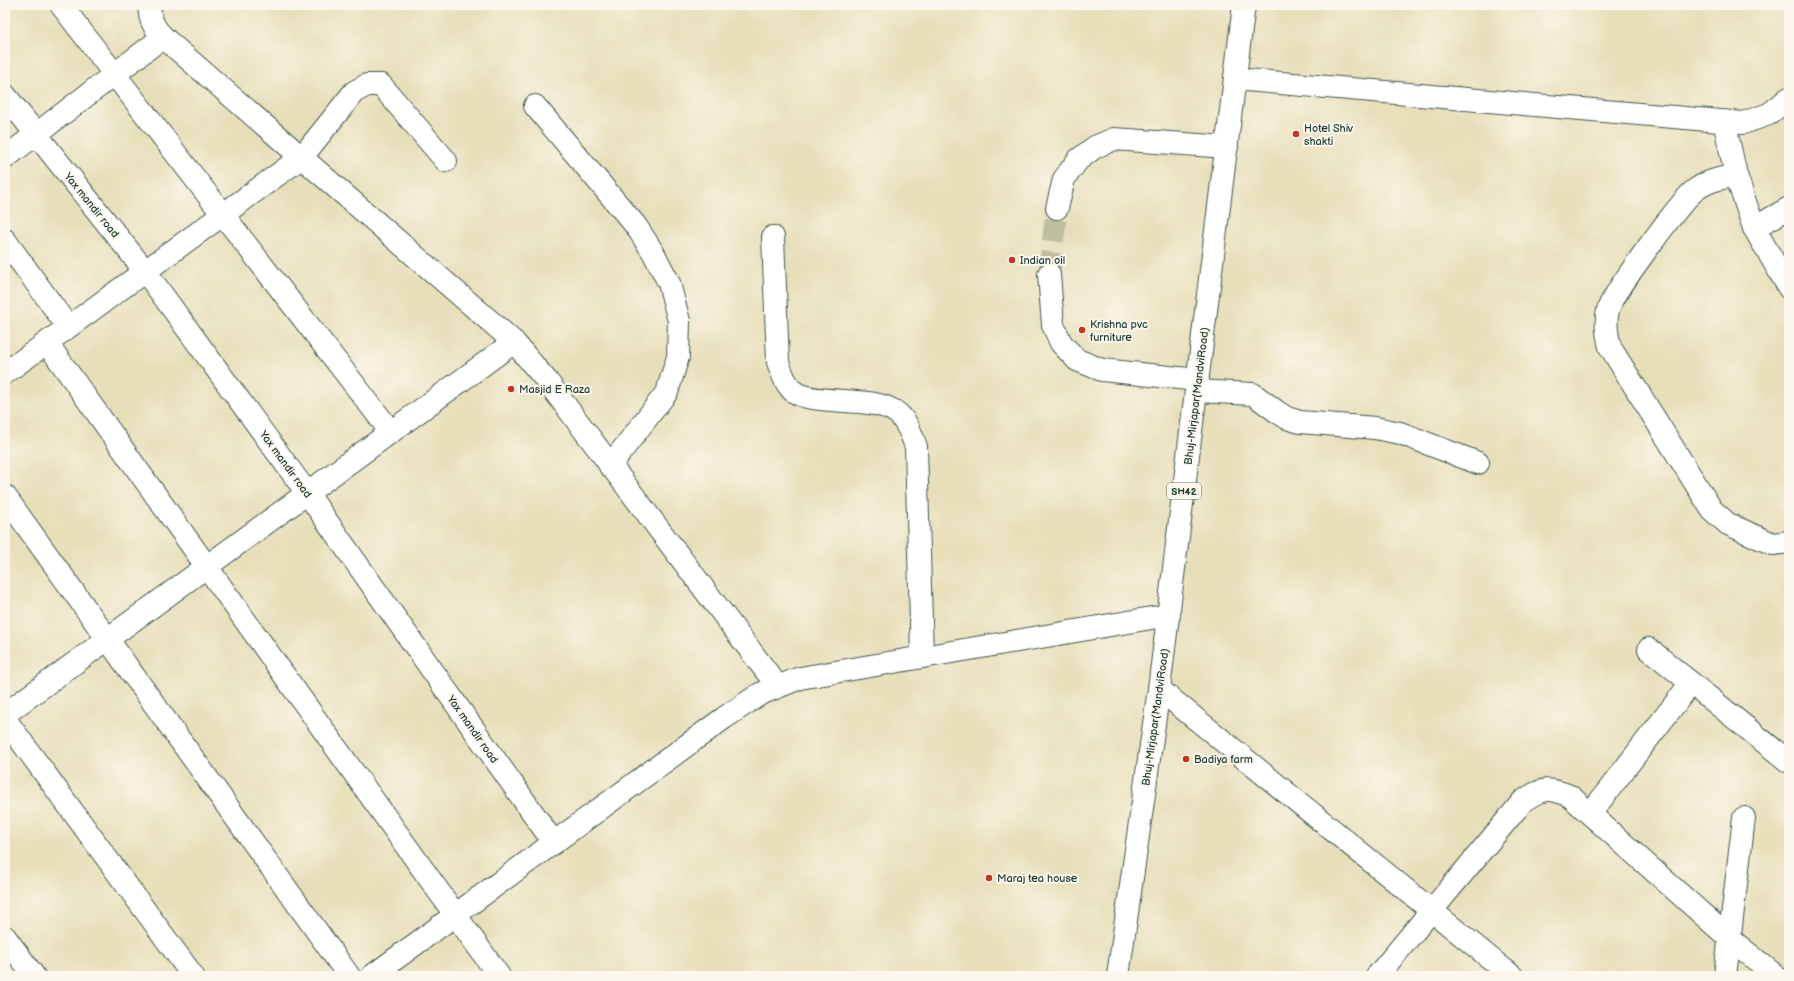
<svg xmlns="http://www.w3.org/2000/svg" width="1794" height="981" viewBox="0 0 1794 981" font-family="'Balsamiq Sans',sans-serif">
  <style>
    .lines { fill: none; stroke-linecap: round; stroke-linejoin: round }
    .minor-tunnel { stroke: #bfbf9e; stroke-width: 22; stroke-dasharray: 22 11; stroke-linecap: butt }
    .minor-casing { stroke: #3d5548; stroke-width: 24 }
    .major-casing { stroke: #3d5548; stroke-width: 24 }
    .minor { stroke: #fff; stroke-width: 22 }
    .major { stroke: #fff; stroke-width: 22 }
    .poi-dot { fill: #c8321e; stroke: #fbf7ec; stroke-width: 1.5 }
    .labels { text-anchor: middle; stroke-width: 4; stroke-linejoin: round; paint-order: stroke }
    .shield { fill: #fbf7ec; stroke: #61756b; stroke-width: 1 }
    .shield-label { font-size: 10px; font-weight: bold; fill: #1f3d34 }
    .poi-label { font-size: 11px; fill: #1f3d34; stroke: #fbf7ec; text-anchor: start }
    .street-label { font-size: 11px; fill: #1f3d34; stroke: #fbf7ec }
  </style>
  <rect width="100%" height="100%" fill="#fbf7ec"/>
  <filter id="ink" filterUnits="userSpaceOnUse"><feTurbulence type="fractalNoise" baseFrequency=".025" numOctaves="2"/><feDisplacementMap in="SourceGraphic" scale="8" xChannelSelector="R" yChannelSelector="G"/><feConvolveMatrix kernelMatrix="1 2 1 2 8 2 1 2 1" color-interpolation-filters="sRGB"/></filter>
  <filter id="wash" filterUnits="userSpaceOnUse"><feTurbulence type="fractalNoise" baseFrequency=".012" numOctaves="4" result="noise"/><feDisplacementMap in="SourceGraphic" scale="16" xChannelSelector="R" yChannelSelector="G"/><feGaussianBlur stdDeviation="0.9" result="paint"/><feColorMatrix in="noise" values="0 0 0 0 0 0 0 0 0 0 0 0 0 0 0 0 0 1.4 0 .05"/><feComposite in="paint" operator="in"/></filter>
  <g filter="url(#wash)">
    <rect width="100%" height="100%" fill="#e7dfb9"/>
  </g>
  <g filter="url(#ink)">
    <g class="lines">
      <path class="minor-tunnel" d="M1049 274 1057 208"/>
      <defs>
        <g id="minor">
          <path d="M61 5 391 432"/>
          <path d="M150 5C148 18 154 28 163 37L514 342 547 381 778 687"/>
          <path d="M1235 79 1743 123 1769 114 1789 98"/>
          <path d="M5 95 145 271 307 493 554 843"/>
          <path d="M535 106 636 226 653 252 669 283 679 321 678 357 667 392 610 466"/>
          <path d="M1724 121 1736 175 1754 228 1789 288"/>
          <path d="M5 158 163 37"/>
          <path d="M1736 175C1721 178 1706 181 1694 191 1680 202 1612 294 1608 310 1605 323 1607 334 1610 347L1712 510 1728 524 1773 544 1789 542"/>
          <path d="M1057 208 1064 179 1078 160 1095 147 1114 139 1227 147"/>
          <path d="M1754 228 1789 208"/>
          <path d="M773 237 778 362C781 372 785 382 792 390 809 407 874 394 897 413 907 421 912 435 916 447L922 657"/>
          <path d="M5 240 68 327"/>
          <path d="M1049 274 1053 325 1061 343 1077 360 1102 370 1198 380"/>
          <path d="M47 343 499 976"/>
          <path d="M5 373 302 157 354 92 367 85H381L446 161"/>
          <path d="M1196 391 1253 394 1276 411 1287 418 1300 422 1375 428 1400 433 1478 463"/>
          <path d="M5 496 349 976"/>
          <path d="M1649 649 1789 762"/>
          <path d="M1159 689 1512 976"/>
          <path d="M5 714 514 342"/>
          <path d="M5 719 193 976"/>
          <path d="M1590 814 1691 683"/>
          <path d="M5 937 34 976"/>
          <path d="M372 976 724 718 760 694 800 678 1169 615"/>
          <path d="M1377 976 1523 801C1542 788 1549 787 1570 796L1729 938 1776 976"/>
          <path d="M1725 976 1744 818"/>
        </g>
        <path id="major" d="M1118 976 1159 689 1244 5"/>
      </defs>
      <use href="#minor" class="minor-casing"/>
      <use href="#major" class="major-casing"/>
      <use href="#minor" class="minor"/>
      <use href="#major" class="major"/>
    </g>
  </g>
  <g class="poi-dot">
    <circle cx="1296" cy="134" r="4"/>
    <circle cx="1012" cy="260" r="4"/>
    <circle cx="1082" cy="330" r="4"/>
    <circle cx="511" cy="389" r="4"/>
    <circle cx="1186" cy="759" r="4"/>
    <circle cx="989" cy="878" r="4"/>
  </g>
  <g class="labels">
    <rect class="shield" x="1167" y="483" width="34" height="16" rx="3"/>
    <g class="shield-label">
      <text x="1184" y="495">SH42</text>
    </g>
    <g class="poi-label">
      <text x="1304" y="132">Hotel Shiv<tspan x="1304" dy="13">shakti</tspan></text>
      <text x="1020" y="264">Indian oil</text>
      <text x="1090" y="328">Krishna pvc<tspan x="1090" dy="13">furniture</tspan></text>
      <text x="519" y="393">Masjid E Raza</text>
      <text x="1194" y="763">Badiya farm</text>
      <text x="997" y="882">Maraj tea house</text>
    </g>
    <g class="street-label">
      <text transform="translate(92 205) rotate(51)" y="4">Yax mandir road</text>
      <text transform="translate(1196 396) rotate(-83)" y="4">Bhuj-Mirjapar(MandviRoad)</text>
      <text transform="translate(286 464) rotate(54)" y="4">Yax mandir road</text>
      <text transform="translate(1155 717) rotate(-82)" y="4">Bhuj-Mirjapar(MandviRoad)</text>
      <text transform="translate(473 729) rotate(55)" y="4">Yax mandir road</text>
    </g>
  </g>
  <rect width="1794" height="981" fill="none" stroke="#fbf7ec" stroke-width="20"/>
</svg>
